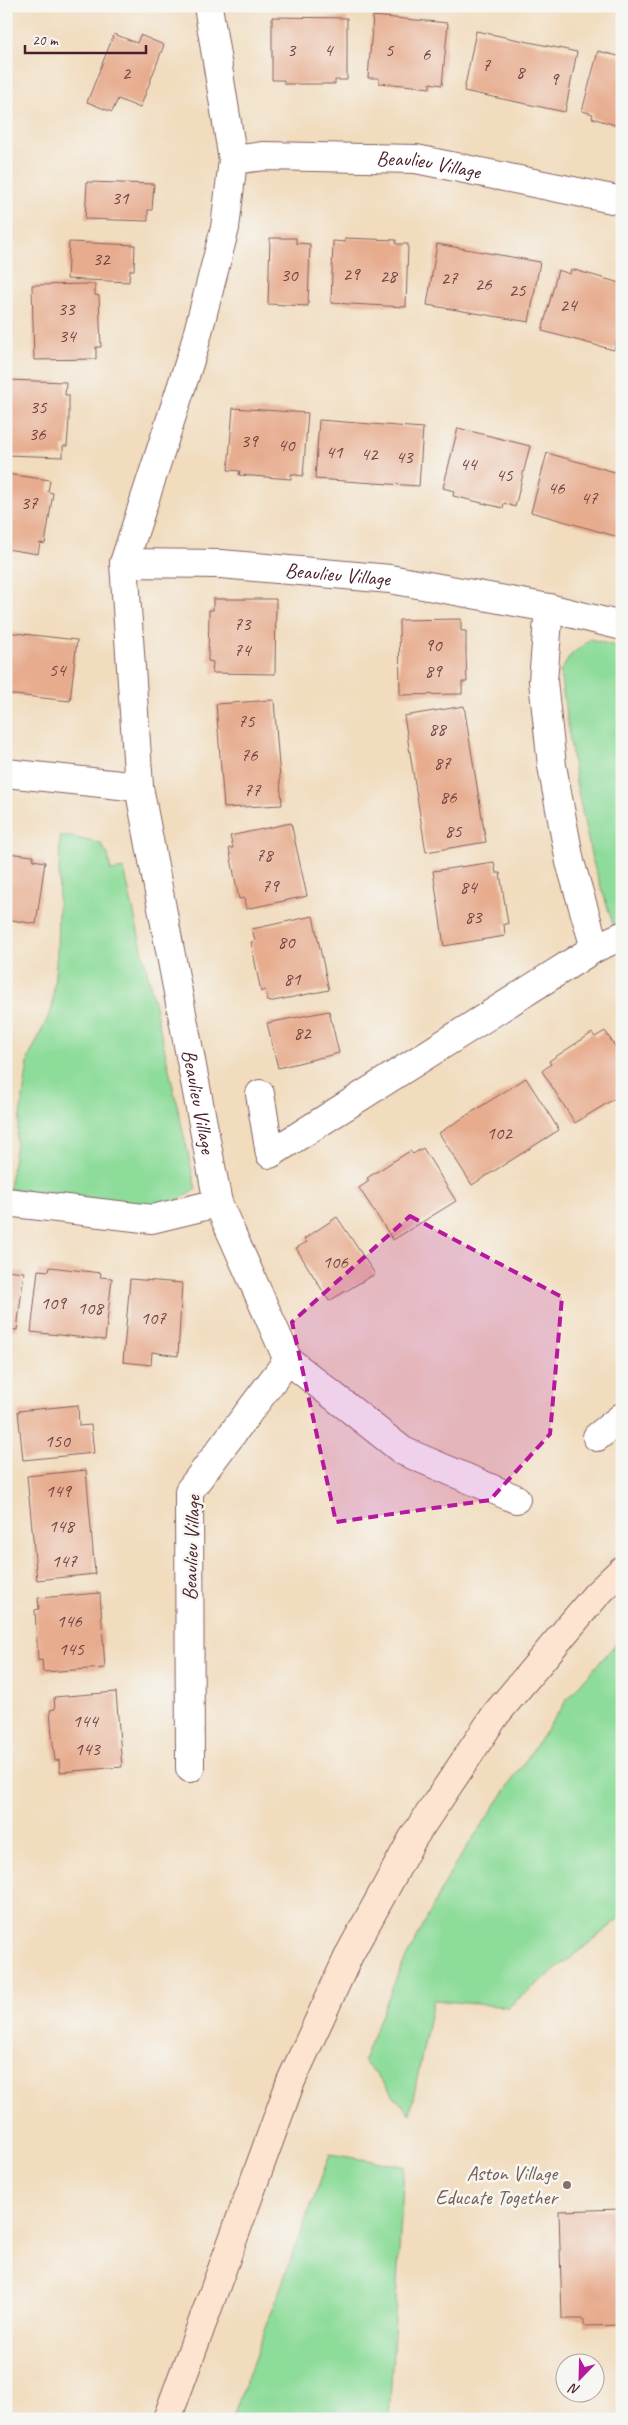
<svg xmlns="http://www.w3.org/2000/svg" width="628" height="2425" viewBox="0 0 628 2425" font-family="Caveat,sans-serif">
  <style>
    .grass { fill: #8ddc9a; stroke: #6c7e62 }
    .building { fill: #e7ac8e }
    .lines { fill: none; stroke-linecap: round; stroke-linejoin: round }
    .street-casing { stroke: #84615e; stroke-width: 30 }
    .secondary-casing { stroke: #84615e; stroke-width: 30 }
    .street { stroke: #fff; stroke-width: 28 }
    .secondary { stroke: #fde4d1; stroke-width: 28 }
    .marked { fill: #b5179e; fill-opacity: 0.2; stroke: #b5179e; stroke-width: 4; stroke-dasharray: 10 6; stroke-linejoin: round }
    .education-dot { fill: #8d6e63; stroke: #f6f6f2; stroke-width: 2 }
    .labels { text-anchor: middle; stroke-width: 5; stroke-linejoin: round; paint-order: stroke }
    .number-label { font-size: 19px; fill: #714244 }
    .street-label { font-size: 21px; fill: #4a1f2b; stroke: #f6f6f2 }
    .education-label { font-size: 21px; fill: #785e54; stroke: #f6f6f2; text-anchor: end }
  </style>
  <rect width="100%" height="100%" fill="#f6f6f2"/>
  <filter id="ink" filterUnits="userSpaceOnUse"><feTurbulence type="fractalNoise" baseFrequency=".02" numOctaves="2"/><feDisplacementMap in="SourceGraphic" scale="10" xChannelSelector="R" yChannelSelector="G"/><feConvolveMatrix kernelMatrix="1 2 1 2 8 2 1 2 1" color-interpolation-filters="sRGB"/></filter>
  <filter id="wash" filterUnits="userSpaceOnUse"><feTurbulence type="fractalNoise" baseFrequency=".0096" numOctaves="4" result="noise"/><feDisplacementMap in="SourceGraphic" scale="20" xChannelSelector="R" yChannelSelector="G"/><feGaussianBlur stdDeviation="1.12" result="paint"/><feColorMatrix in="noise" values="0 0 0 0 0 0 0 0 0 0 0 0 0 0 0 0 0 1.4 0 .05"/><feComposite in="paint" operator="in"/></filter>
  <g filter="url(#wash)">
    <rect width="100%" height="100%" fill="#f1dcbe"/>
    <g class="grass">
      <path d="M590 639 622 648V920L614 927 592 859 576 782 560 672 571 655Z"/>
      <path d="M60 836H68L101 844 108 855 111 871 124 869 196 1189 165 1208 9 1189 29 1057 52 1009 57 952Z"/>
      <path d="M622 1637V1917L508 2007 433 2000 410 2114 363 2060 398 1974 454 1866 568 1698Z"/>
      <path d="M330 2154 404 2166 389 2419H232Z"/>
    </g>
    <g id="blocks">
      <g class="building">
        <path d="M373 16 448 23 442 85 430 83V88L404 85 379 83V78H368Z"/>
        <path d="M272 17 347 18V80H335V84H284V80H272Z"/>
        <path d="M476 31 577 52 565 112 464 91Z"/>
        <path d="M114 34 137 43 140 35 164 45 140 108 118 99 112 112 87 102Z"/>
        <path d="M598 51 622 57V127L592 118 593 114 582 111Z"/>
        <path d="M87 182 154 184 152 210H148V221L85 219Z"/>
        <path d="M270 238H296V243L310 244 308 306 268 304Z"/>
        <path d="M345 238 396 240V244H408L406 307 331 303 333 241 345 242Z"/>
        <path d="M69 242 135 245 134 270H130L129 282 67 279Z"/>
        <path d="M437 244 540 262 529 322 427 305Z"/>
        <path d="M571 269 620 283 622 322 614 350 542 331 558 270 570 274Z"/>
        <path d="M95 284V295L99 296 101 347H96V359L34 360 32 285Z"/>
        <path d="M6 380 66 382 65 395H69V420L67 446H63V457L6 455Z"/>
        <path d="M233 408 308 413 303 476 291 474V479L239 475 240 471 228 470Z"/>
        <path d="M319 420 423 428 419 486 315 479Z"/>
        <path d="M458 428 530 446 515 507 504 503 503 508 453 496 454 491 443 488Z"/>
        <path d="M547 453 622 474V538L531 512Z"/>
        <path d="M6 474 50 480 48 492 53 493 45 544 40 543 38 554 6 549Z"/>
        <path d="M213 599H276L275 674 212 673 213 662 208 661 209 610H213Z"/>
        <path d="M461 619V631H466V656L467 682H462V694L400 695 399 620Z"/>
        <path d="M6 632 77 640 70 701 6 694Z"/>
        <path d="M274 700 282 805 224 808 216 704Z"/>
        <path d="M464 706 486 842 426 852 404 716Z"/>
        <path d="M291 823 307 896 246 909 244 898 239 899 234 874 229 848H233L230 836Z"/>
        <path d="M6 853 34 856 33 860 45 862 36 924 6 919Z"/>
        <path d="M494 862 496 873H500L508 924H504L505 936 444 946 433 871Z"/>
        <path d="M313 916 329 990 268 1002 265 990 261 992 251 942 255 941 252 929Z"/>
        <path d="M329 1011 339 1053 278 1068 267 1023Z"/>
        <path d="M605 1031 622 1057V1094L575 1123 542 1071 551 1064 549 1061 592 1033 595 1037Z"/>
        <path d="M526 1078 559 1130 472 1185 439 1133Z"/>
        <path d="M423 1148 456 1201 393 1240 359 1188 369 1181 367 1178 389 1164 410 1151 413 1154Z"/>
        <path d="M337 1217 375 1274 329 1301 296 1248 307 1242 304 1239Z"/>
        <path d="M50 1267 101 1273 100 1277 112 1278 105 1340 31 1332 38 1270 49 1271Z"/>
        <path d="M6 1270 24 1272 17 1330 6 1329Z"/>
        <path d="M130 1279 182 1283 178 1356 152 1352 151 1365 123 1362Z"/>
        <path d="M78 1405 79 1426 91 1425 94 1453 23 1460 18 1411Z"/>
        <path d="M86 1470 95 1574 37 1580 27 1476Z"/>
        <path d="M100 1593 105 1668 43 1672 42 1660 38 1661 35 1610 39 1609 38 1598Z"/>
        <path d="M116 1692 122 1767 60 1772 59 1760 55 1761 52 1735 50 1710 55 1709 54 1697Z"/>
        <path d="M622 2209V2325L584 2326V2319H562L559 2211Z"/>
      </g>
    </g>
  </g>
  <g filter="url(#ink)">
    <use href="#blocks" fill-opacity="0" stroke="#84615e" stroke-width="1"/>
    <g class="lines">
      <defs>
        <g id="street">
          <path id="s1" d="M208 6 233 160 225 228 193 351 124 563 139 787 218 1203 288 1360 403 1451 516 1499"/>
          <path id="s2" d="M233 160 264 156 416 159 622 201"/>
          <path id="s3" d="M124 563 221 564 390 579 549 608 622 626"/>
          <path d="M549 608 543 681 552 766 570 862 595 948 622 936"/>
          <path d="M6 773 139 787"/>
          <path d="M260 1094 270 1154 595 948"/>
          <path d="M6 1202 152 1219 218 1203"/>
          <path d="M597 1437 622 1417"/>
          <path d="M190 1768 189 1491 288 1360"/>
        </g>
        <path id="secondary" d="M167 2419 291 2081 350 1953 413 1838 496 1714 596 1595 622 1570"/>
      </defs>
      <use href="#street" class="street-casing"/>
      <use href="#secondary" class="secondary-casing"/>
      <use href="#street" class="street"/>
      <use href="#secondary" class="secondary"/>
    </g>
  </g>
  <path class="marked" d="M410 1216 562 1297 550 1434 490 1500 336 1522 292 1322Z"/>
  <circle class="education-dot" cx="567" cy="2185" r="5"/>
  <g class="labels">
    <g class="number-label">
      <text x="291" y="56">3</text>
      <text x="328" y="56">4</text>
      <text x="389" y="56">5</text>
      <text x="426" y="60">6</text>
      <text x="486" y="71">7</text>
      <text x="520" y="78">8</text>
      <text x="126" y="79">2</text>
      <text x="554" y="85">9</text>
      <text x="120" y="204">31</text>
      <text x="101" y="265">32</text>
      <text x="351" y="280">29</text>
      <text x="289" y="281">30</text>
      <text x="388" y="282">28</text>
      <text x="449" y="284">27</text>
      <text x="483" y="290">26</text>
      <text x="517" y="296">25</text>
      <text x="568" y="311">24</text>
      <text x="66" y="315">33</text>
      <text x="67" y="342">34</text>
      <text x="38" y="413">35</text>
      <text x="37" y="440">36</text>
      <text x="249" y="447">39</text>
      <text x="286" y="451">40</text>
      <text x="334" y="458">41</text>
      <text x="369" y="460">42</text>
      <text x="404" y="463">43</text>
      <text x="468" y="470">44</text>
      <text x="504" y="481">45</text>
      <text x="556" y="494">46</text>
      <text x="589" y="504">47</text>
      <text x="29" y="509">37</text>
      <text x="242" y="630">73</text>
      <text x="433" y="651">90</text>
      <text x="242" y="656">74</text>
      <text x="57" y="676">54</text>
      <text x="433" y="677">89</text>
      <text x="246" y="727">75</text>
      <text x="437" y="735">88</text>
      <text x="249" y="761">76</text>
      <text x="442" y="769">87</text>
      <text x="252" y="796">77</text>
      <text x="448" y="803">86</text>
      <text x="453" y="837">85</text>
      <text x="264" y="861">78</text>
      <text x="270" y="892">79</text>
      <text x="468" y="893">84</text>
      <text x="473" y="923">83</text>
      <text x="286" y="948">80</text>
      <text x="292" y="985">81</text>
      <text x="302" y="1039">82</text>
      <text x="499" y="1139">102</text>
      <text x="335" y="1268">106</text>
      <text x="53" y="1309">109</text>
      <text x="90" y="1314">108</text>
      <text x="153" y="1324">107</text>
      <text x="57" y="1447">150</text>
      <text x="58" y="1497">149</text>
      <text x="61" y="1532">148</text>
      <text x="64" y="1567">147</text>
      <text x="69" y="1627">146</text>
      <text x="71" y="1655">145</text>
      <text x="85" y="1727">144</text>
      <text x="87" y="1755">143</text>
    </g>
    <g class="street-label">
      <text dy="7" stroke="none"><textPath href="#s2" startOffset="196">Beaulieu Village</textPath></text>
      <text dy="7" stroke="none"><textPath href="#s3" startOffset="214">Beaulieu Village</textPath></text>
      <text dy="7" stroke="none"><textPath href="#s1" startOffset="1119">Beaulieu Village</textPath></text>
      <text transform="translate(191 1548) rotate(-88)" y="7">Beaulieu Village</text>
    </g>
    <g class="education-label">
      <text x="557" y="2180">Aston Village<tspan x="557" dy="24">Educate Together</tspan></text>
    </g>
  </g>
  <rect width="628" height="2425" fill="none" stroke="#f6f6f2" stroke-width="25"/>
  <g transform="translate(580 2378) rotate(203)"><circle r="24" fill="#f6f6f2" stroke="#b1a0a2"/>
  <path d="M0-4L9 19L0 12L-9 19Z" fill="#b5179e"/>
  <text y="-8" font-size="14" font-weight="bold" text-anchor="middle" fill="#4a1f2b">N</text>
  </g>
  <path d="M25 45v8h121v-8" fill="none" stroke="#4a1f2b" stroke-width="2.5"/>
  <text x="32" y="45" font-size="15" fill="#4a1f2b" stroke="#f6f6f2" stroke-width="4" paint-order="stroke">20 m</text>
</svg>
